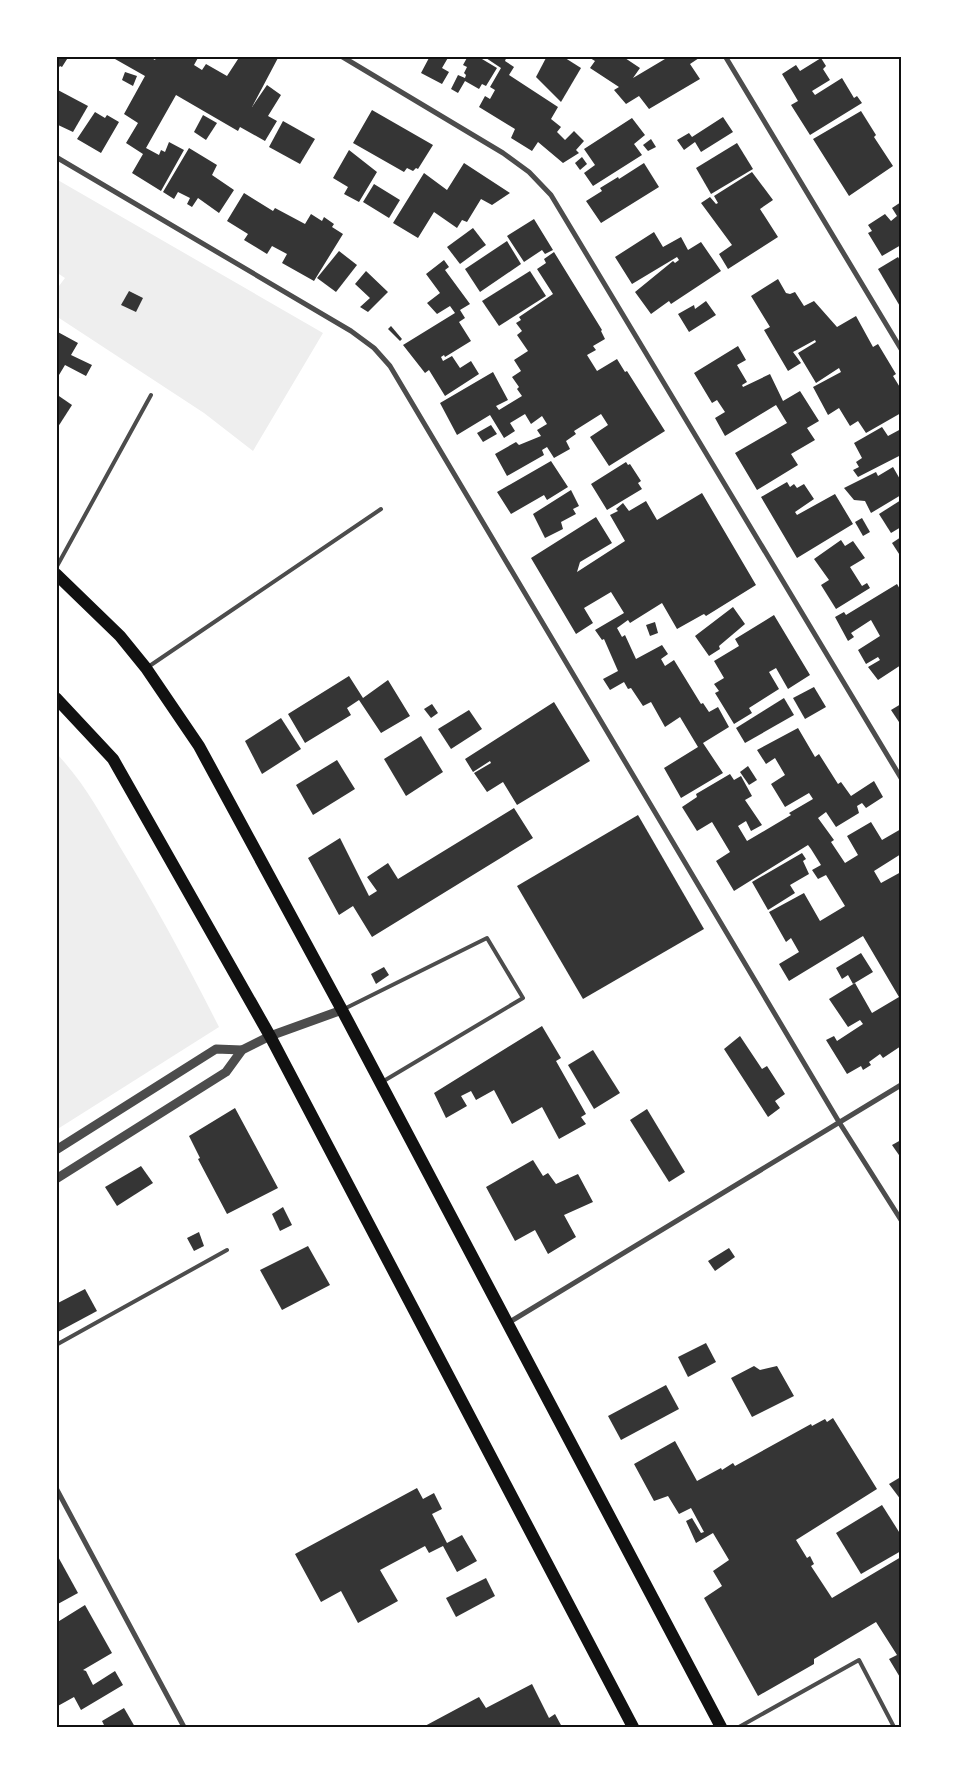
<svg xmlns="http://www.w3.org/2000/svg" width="957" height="1783" viewBox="0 0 957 1783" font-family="Bitter,serif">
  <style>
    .green { fill: #eee }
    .building { fill: #353535 }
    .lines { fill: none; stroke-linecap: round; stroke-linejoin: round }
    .service { stroke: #4c4c4c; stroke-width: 4 }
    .minor { stroke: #4c4c4c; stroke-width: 5 }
    .tertiary { stroke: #4c4c4c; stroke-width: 9 }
    .primary { stroke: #111; stroke-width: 12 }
    .neatline { fill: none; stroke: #111; stroke-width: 2 }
  </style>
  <rect width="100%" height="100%" fill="#fff"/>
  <g class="green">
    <path d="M56 179 323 333 253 451 204 413 56 316V290L65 278 56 272Z"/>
    <path d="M56 753C83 781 101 814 120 847 156 906 188 966 219 1027L56 1130Z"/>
  </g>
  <g class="building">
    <path d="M56 56H69L62 67 60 66 56 71Z"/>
    <path d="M117 56H148L155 60 157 56H199L194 65 202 70 206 64 227 76 240 56H279L252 107 267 85 281 95 268 116 277 121 265 141 240 127 238 131 176 95 146 148 159 155 161 150 165 152 169 142 184 150 161 191 132 173 143 154 126 143 138 123 124 114 145 76 115 59Z"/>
    <path d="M430 56H449L442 68 449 72 442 84 421 73Z"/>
    <path d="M468 56H477L497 68 486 86 482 84 479 89 465 81 458 93 451 89 458 75 465 78 466 75 464 73 467 67 463 65Z"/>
    <path d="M483 56H507L505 61 514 67 509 75 558 107 551 119 561 127 557 132 565 140 574 131 584 141 576 150 579 153 563 163 538 142 532 151 511 138 515 129 479 107 485 96 490 99 495 90 490 87 501 68Z"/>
    <path d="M547 56H562L581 68 561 102 536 77Z"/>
    <path d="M592 56H622L640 68 633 78 670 56H698L699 58 690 64 700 79 649 109 639 96 626 104 614 90 619 87 590 68 595 61 590 58Z"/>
    <path d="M821 58 826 66 823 69 830 80 812 91 815 95 842 78 854 98 857 96 862 103 810 135 791 105 798 101 782 74 796 65 800 71Z"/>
    <path d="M125 72 137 76 133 86 122 80Z"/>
    <path d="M56 89 88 106 73 132 56 124Z"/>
    <path d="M372 110 433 145 418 169 416 168 413 171 407 168 404 172 353 143Z"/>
    <path d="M861 111 876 135 874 137 893 166 849 196 813 139Z"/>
    <path d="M95 112 105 118 107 115 119 122 101 153 77 139Z"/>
    <path d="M203 115 217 123 206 140 194 132Z"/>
    <path d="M723 117 733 132 701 152 695 142 684 150 677 140 689 133 692 137Z"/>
    <path d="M632 118 645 135 634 144 642 155 593 186 584 173 595 165 584 149Z"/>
    <path d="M283 121 315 139 300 164 269 147Z"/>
    <path d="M651 139 656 147 648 151 643 145Z"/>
    <path d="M737 143 753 169 711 194 696 168Z"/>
    <path d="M189 148 217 165 212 175 234 190 219 213 198 198 192 207 187 204 190 198 178 192 174 199 163 192Z"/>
    <path d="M349 150 377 172 359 202 344 194 348 187 333 178Z"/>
    <path d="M582 157 587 164 580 170 575 163Z"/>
    <path d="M464 163 510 193 492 205 481 199 467 222 462 220 457 228 434 212 418 238 393 223 424 173 447 190Z"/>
    <path d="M644 163 659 187 601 223 586 201 602 191 600 188 618 177 619 179Z"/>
    <path d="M752 172 773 200 760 209 778 237 728 269 719 254 732 245 701 203 710 197 716 204 718 203 714 196Z"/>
    <path d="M374 184 400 200 389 218 363 202Z"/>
    <path d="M244 193 273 211 275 208 305 224 311 214 322 221 324 217 334 224 332 227 343 234 314 281 282 263 287 254 272 246 267 254 244 240 248 234 227 221Z"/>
    <path d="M901 202V245L882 256 868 233 872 231 868 225 885 214 891 221 897 216 892 208Z"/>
    <path d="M534 219 553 250 545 254 542 250 524 262 507 236Z"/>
    <path d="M473 228 486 245 460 264 447 247Z"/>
    <path d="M654 232 663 247 681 237 688 250 701 242 721 271 671 304 669 301 651 314 635 292 673 261 675 263 679 260 677 257 632 284 615 257Z"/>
    <path d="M507 241 521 264 480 292 465 269Z"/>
    <path d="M339 251 357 265 336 292 317 278Z"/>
    <path d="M554 252 602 330 601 331 605 339 593 346 596 350 587 355 597 371 617 359 625 372 627 371 665 431 609 466 590 437 608 425 601 414 574 431 576 434 566 441 570 449 554 458 547 447 542 450 544 455 507 476 495 454 516 442 519 445 541 436 537 430 547 424 542 416 531 424 525 414 510 423 515 431 504 438 490 415 457 435 440 403 493 372 508 400 496 406 499 410 522 396 517 389 519 387 512 377 521 371 514 360 528 351 517 335 522 331 516 323 521 320 519 317 553 294 537 269 546 263 544 259Z"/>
    <path d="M898 257 901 262V308L878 269Z"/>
    <path d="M444 260 449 267 445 270 470 304 460 310 465 318 459 322 471 341 445 357 444 355 441 357 443 361 452 356 460 368 471 361 479 374 445 396 429 370 425 373 403 345 455 313 450 306 437 314 427 303 440 293 426 274Z"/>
    <path d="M366 271 388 292 368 312 360 307 370 298 355 284Z"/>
    <path d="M530 271 546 296 499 326 482 301Z"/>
    <path d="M778 279 786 293 790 294 795 292 804 306 814 301 837 327 856 316 873 347 878 344 896 374 893 376 901 389V413L866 433 858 421 850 426 839 408 828 415 813 387 841 372 839 368 816 383 798 353 816 342 815 340 793 352 801 363 788 371 764 330 770 327 751 296Z"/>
    <path d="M129 291 143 298 136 312 121 305Z"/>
    <path d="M706 301 716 315 689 332 678 314 694 305 695 309Z"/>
    <path d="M391 326 402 339 400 341 388 329Z"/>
    <path d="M56 331 78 343 71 355 92 365 86 376 65 365 56 380Z"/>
    <path d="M738 346 746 360 737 365 747 382 742 385 743 387 770 374 783 401 800 391 819 421 807 428 815 440 791 454 798 465 757 490 735 453 787 423 776 405 725 436 715 418 725 412 717 400 712 403 694 373Z"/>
    <path d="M56 394 72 405 56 430Z"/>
    <path d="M491 425 497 434 483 442 477 433Z"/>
    <path d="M882 427 888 436 901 429V455L858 477 853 470 859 467 856 462 862 458 854 443Z"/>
    <path d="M551 461 568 487 547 500 544 495 511 514 497 492Z"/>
    <path d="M626 462 628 465 630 464 641 481 638 483 642 489 607 510 591 484Z"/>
    <path d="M893 467 901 481V495L871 513 865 501 854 500 844 488 876 472 878 476Z"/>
    <path d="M787 482 790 487 794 484 797 488 804 484 814 499 795 512 797 515 835 494 853 524 797 558 761 497Z"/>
    <path d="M571 490 579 506 573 509 576 514 561 522 563 529 545 538 533 514Z"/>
    <path d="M702 493 756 585 706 616 704 614 702 615 677 629 662 603 630 623 628 620 617 628 622 637 625 635 636 659 662 645 668 654 661 659 665 666 674 660 701 704 703 703 709 712 718 707 729 727 703 743 723 773 681 798 664 768 698 747 680 717 665 727 651 702 643 706 631 688 628 689 624 682 610 690 603 679 618 671 604 639 602 640 595 630 624 613 611 592 584 608 593 623 576 634 531 558 596 517 612 543 580 562 577 572 625 541 610 515 618 511 616 509 623 503 629 511 646 501 657 520Z"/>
    <path d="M901 500V527L891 533 879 514Z"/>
    <path d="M862 518 870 532 863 536 855 522Z"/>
    <path d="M901 537V557L892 543Z"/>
    <path d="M841 540 845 546 853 541 865 558 850 567 862 586 867 583 870 588 836 609 821 585 829 580 814 559Z"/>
    <path d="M897 584 901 591V665L878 680 868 667 880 660 878 657 866 664 858 650 880 636 871 620 851 633 854 637 848 641 835 617 844 612 846 615Z"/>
    <path d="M733 607 745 624 719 646 720 649 709 656 695 636Z"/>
    <path d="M774 615 810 675 788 689 776 668 769 672 779 689 749 708 752 713 734 724 715 693 719 691 714 684 724 678 714 661 739 646 735 639Z"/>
    <path d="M655 622 658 633 650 636 646 625Z"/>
    <path d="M349 676 363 698 388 680 410 716 381 733 359 700 347 708 351 715 305 743 288 714Z"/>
    <path d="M814 687 826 707 805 719 793 698Z"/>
    <path d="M784 698 794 715 745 743 736 728Z"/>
    <path d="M554 702 590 761 517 805 503 782 487 792 474 773 491 763 490 761 473 772 465 759Z"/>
    <path d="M432 704 438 713 431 718 424 709Z"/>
    <path d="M901 704V725L891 710Z"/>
    <path d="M469 710 482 729 451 749 438 729Z"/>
    <path d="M281 718 301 749 262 774 245 741Z"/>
    <path d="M798 728 815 757 819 754 838 784 841 782 851 796 874 781 883 797 866 808 862 803 857 806 859 813 836 827 826 812 818 818 834 840 831 842 845 863 858 855 847 836 871 822 882 840 901 829V854L874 871 881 883 901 872V1046L883 1058 880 1054 869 1062 871 1065 863 1070 861 1066 847 1074 826 1040 834 1036 837 1041 863 1024 860 1020 848 1027 829 999 855 983 872 1013 899 997 863 936 789 981 779 964 799 952 791 938 786 942 769 912 804 893 820 921 845 906 826 875 818 879 812 870 821 865 811 849 808 845 734 891 716 861 730 852 712 822 697 831 682 807 697 797 696 794 730 774 734 780 741 776 752 796 745 800 762 825 751 831 746 821 738 826 747 841 791 815 789 813 813 799 809 793 785 807 771 784 785 775 775 758 766 764 757 750Z"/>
    <path d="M421 736 443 772 406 796 384 759Z"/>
    <path d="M337 760 355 789 313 815 296 785Z"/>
    <path d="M748 766 757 780 749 785 740 772Z"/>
    <path d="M514 808 533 838 372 937 353 906 339 915 308 858 340 838 369 896 377 891 367 877 388 863 398 879Z"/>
    <path d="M638 815 704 929 583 999 517 886Z"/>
    <path d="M802 853 806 859 803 861 809 874 790 885 795 893 768 910 752 882Z"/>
    <path d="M861 953 873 972 853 984 848 975 842 979 836 968Z"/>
    <path d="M384 967 389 975 376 984 371 974Z"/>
    <path d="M542 1026 561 1058 556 1061 586 1114 581 1117 586 1124 559 1139 542 1107 512 1124 494 1090 476 1100 471 1091 461 1096 467 1106 446 1118 434 1093Z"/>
    <path d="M740 1036 762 1069 767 1066 785 1094 775 1101 780 1108 768 1117 724 1049Z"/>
    <path d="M593 1050 620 1093 594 1109 568 1065Z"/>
    <path d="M235 1108 278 1188 227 1214 198 1159 200 1158 189 1136Z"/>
    <path d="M647 1109 685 1172 669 1182 630 1120Z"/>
    <path d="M901 1140V1158L892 1145Z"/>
    <path d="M533 1160 543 1176 548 1173 556 1184 578 1174 593 1202 564 1215 576 1237 548 1254 535 1230 515 1241 486 1187Z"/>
    <path d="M141 1166 153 1183 117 1206 105 1187Z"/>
    <path d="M283 1207 292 1225 280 1231 272 1214Z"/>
    <path d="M199 1232 204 1246 194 1251 187 1238Z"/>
    <path d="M308 1246 330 1285 282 1310 260 1270Z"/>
    <path d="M729 1248 735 1257 715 1271 708 1261Z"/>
    <path d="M85 1289 97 1311 56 1333V1304Z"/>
    <path d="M706 1343 716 1362 688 1377 678 1357Z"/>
    <path d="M754 1366 760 1370 777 1366 794 1396 752 1417 731 1378Z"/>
    <path d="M666 1385 679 1409 621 1440 608 1416Z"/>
    <path d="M833 1418 877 1489 796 1540 807 1558 810 1556 814 1564 811 1566 832 1598 901 1557V1679L889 1659 897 1655 876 1622 814 1659V1664L758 1696 704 1598 722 1586 713 1571 729 1560 713 1533 696 1543 686 1521 692 1518 701 1533 704 1532 691 1508 679 1514 668 1496 654 1501 634 1464 675 1441 697 1481 721 1468 722 1470 733 1463 735 1466 811 1424 812 1426 825 1419 827 1422Z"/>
    <path d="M899 1478 901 1481V1500L889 1484Z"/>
    <path d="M417 1488 423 1499 434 1493 442 1509 432 1514 447 1543 462 1535 477 1561 457 1572 443 1546 429 1553 425 1546 380 1570 398 1601 358 1623 341 1591 321 1602 295 1554Z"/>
    <path d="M882 1505 901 1535V1551L861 1574 836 1533Z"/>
    <path d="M56 1553 78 1593 56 1605Z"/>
    <path d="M486 1578 495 1596 456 1617 446 1598Z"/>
    <path d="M85 1605 112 1653 83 1670 86 1671 93 1685 115 1671 123 1685 81 1710 74 1697 56 1707V1623Z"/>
    <path d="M532 1684 549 1718 555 1714 562 1727H423L479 1697 486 1708Z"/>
    <path d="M124 1708 135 1727H105L102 1721Z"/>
  </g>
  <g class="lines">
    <g class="service">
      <path d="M56 568 151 395"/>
      <path d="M148 667 381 509"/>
      <path d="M344 1009 487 938 523 998 382 1082"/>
      <path d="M56 1345 227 1250"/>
      <path d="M739 1727 859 1660 894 1727"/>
    </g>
    <g class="minor">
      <path d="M341 56 503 153 529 172 551 195 901 778"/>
      <path d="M725 56 901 349"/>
      <path d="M56 157 351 331 374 348 390 366 839 1122 901 1220"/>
      <path d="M508 1323 901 1085"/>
      <path d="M56 1488 184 1727"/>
    </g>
    <g class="tertiary">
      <path d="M56 1150 216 1049 242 1050"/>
      <path d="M56 1179 226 1072 242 1050 270 1036 342 1010"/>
    </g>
    <g class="primary">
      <path d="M56 574 120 636 146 668 199 746 342 1010 721 1727"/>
      <path d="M56 698 113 759 270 1036 633 1727"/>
    </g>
  </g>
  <rect width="957" height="1783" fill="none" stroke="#ffffff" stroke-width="115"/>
  <rect x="58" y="58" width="842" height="1668" class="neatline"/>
</svg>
